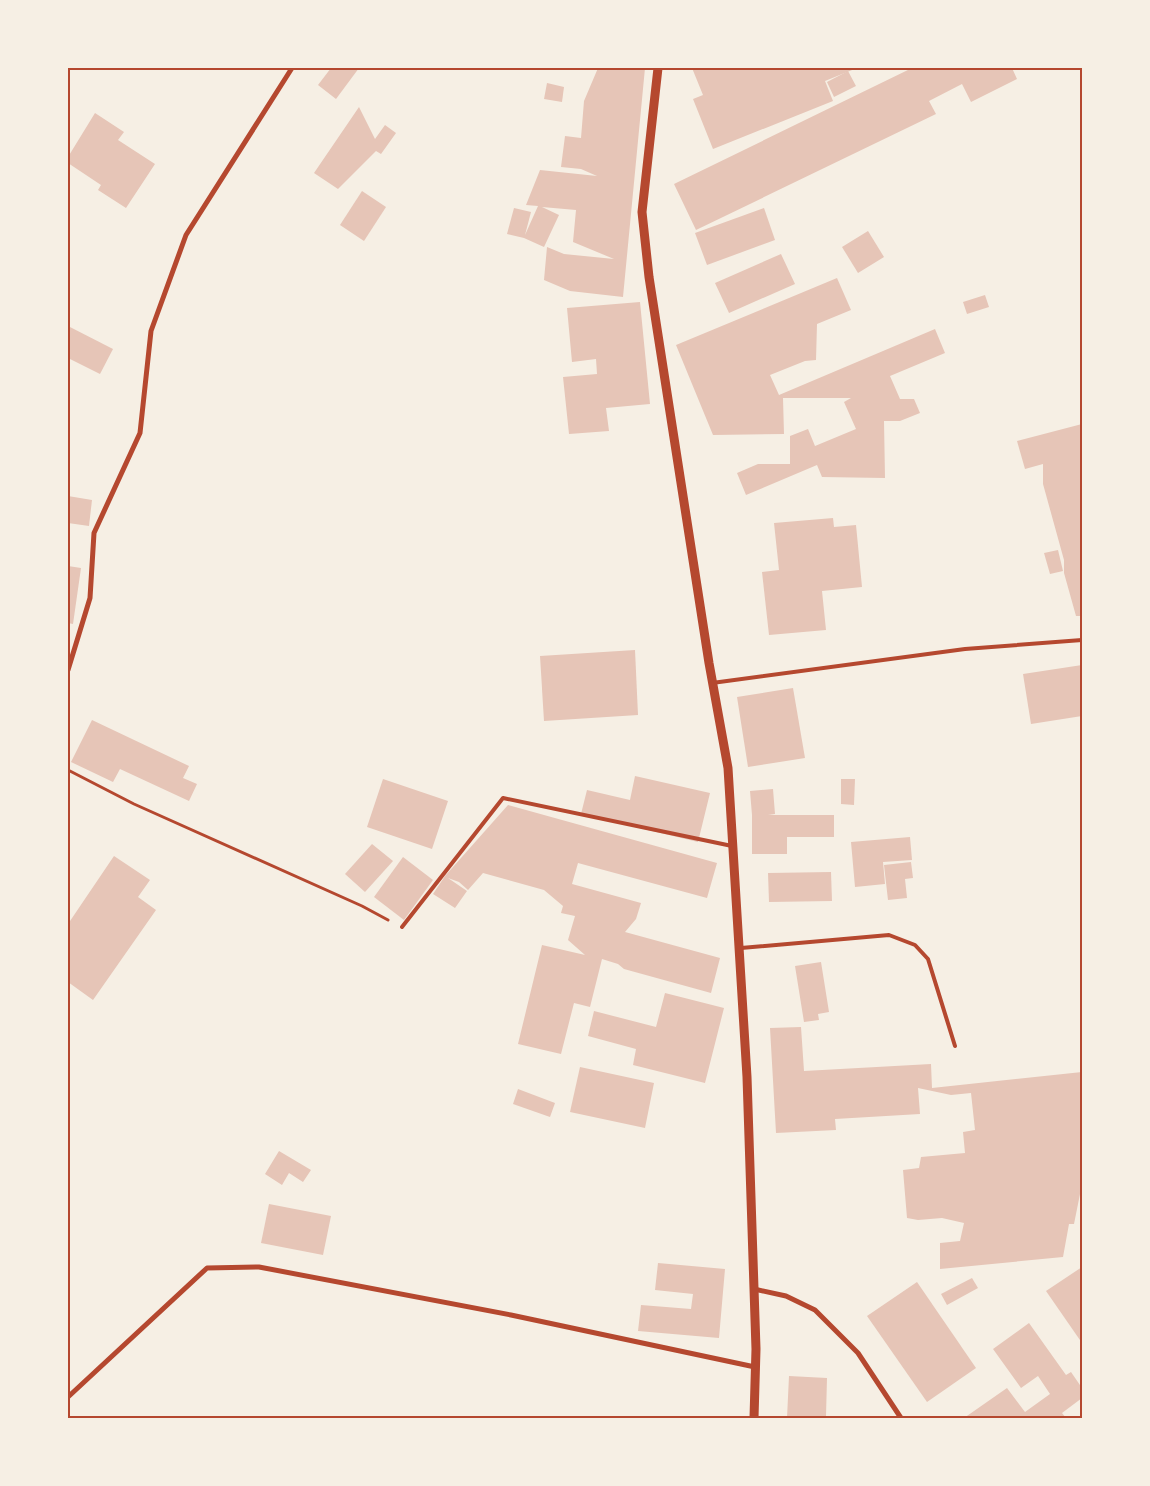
<svg xmlns="http://www.w3.org/2000/svg" width="1150" height="1486" viewBox="0 0 1150 1486" font-family="'Noto Sans',sans-serif">
  <style>
    .building { fill: #e6c5b7 }
    .lines { fill: none; stroke-linecap: round; stroke-linejoin: round }
    .path { stroke: #b5482f; stroke-width: 3 }
    .service { stroke: #b5482f; stroke-width: 4 }
    .minor { stroke: #b5482f; stroke-width: 5 }
    .tertiary { stroke: #b5482f; stroke-width: 9 }
    .neatline { fill: none; stroke: #b5482f; stroke-width: 2 }
  </style>
  <rect width="100%" height="100%" fill="#f6efe4"/>
  <g class="building">
    <path d="M331 68H359L336 99 318 85Z"/>
    <path d="M598 68H645L623 297 570 291 544 280 547 247 564 254 614 259 573 242 576 210 542 207 559 215 544 247 524 238 507 234 514 208 531 212 525 235 538 206 526 205 540 170 597 176 581 169 561 167 565 136 581 138 584 101Z"/>
    <path d="M692 68H857L825 81 833 101 713 149 693 99 703 95Z"/>
    <path d="M912 68H1012L1017 79 971 102 962 84 929 101 936 114 696 230 674 184Z"/>
    <path d="M848 71 856 86 834 97 827 82Z"/>
    <path d="M547 83 564 87 562 102 544 99Z"/>
    <path d="M359 107 375 139 385 125 396 133 381 154 376 151 338 189 314 173Z"/>
    <path d="M95 113 124 132 118 140 155 164 126 208 98 190 101 185 68 163V157Z"/>
    <path d="M362 191 386 207 364 241 340 225Z"/>
    <path d="M764 208 775 240 707 265 695 233Z"/>
    <path d="M868 231 884 257 858 273 842 247Z"/>
    <path d="M781 254 795 284 729 313 715 283Z"/>
    <path d="M837 278 851 310 817 324 816 360 805 361 770 375 779 395 935 329 945 353 890 376 900 399H914L920 413 900 421H884L885 478 822 477 817 465 746 495 737 473 758 464H790V436L808 429 815 446 856 429 844 402 851 398H783L784 434 713 435 676 345Z"/>
    <path d="M985 295 989 307 967 314 963 302Z"/>
    <path d="M640 302 650 404 606 408 609 431 569 434 563 377 597 374 596 359 572 362 567 308Z"/>
    <path d="M68 326 113 349 100 374 68 358Z"/>
    <path d="M1082 424V616H1076L1064 573V560L1043 484V464L1025 469 1017 441Z"/>
    <path d="M68 496 92 500 89 526 68 523Z"/>
    <path d="M833 518 834 527 856 525 862 587 822 591 826 630 769 635 762 572 779 570 774 523Z"/>
    <path d="M1058 550 1063 571 1050 574 1044 553Z"/>
    <path d="M68 566 81 568 73 624 68 623Z"/>
    <path d="M635 650 638 715 544 721 540 656Z"/>
    <path d="M1082 665V716L1031 724 1023 674Z"/>
    <path d="M793 688 805 758 748 767 737 697Z"/>
    <path d="M92 720 189 766 183 778 197 784 189 801 120 769 113 782 71 762Z"/>
    <path d="M635 776 710 793 698 842 581 814 587 790 630 800Z"/>
    <path d="M383 779 448 801 432 849 367 827Z"/>
    <path d="M841 779H855L854 805 841 804Z"/>
    <path d="M773 789 775 814 768 815H834V837H787V854H752V815L750 791Z"/>
    <path d="M508 805 717 863 707 898 578 863 572 884 641 903 636 919 625 932 720 958 711 993 624 969 618 964 602 959 590 1007 574 1003 561 1054 518 1044 542 945 585 955 568 940 575 916 561 913 563 906 544 890 483 873 468 890 459 882 448 878 467 891 455 908 433 894 445 876Z"/>
    <path d="M910 837 912 860 883 862 885 884 855 887 851 842Z"/>
    <path d="M372 844 393 861 365 892 345 874Z"/>
    <path d="M114 856 150 880 138 897 156 910 93 1000 68 982V924Z"/>
    <path d="M403 857 433 880 404 920 374 897Z"/>
    <path d="M911 862 913 878 905 879 907 898 888 900 884 865Z"/>
    <path d="M831 872 832 901 769 902 768 873Z"/>
    <path d="M821 962 829 1012 818 1014 819 1020 804 1022 795 966Z"/>
    <path d="M665 993 724 1008 705 1083 633 1065 636 1049 588 1036 594 1011 656 1027Z"/>
    <path d="M801 1027 804 1071 931 1064 932 1088 1082 1072V1184L1074 1224H1069L1063 1257 940 1269V1243L960 1241 964 1223 942 1218 918 1220 907 1218 903 1170 919 1168 921 1157 965 1153 963 1132 975 1130 971 1093 951 1095 918 1088 920 1114 835 1119 836 1130 776 1133 770 1028Z"/>
    <path d="M580 1067 654 1083 645 1128 570 1112Z"/>
    <path d="M518 1089 555 1103 550 1117 513 1104Z"/>
    <path d="M279 1151 311 1170 303 1182 289 1173 282 1185 265 1174Z"/>
    <path d="M269 1204 331 1216 323 1255 261 1243Z"/>
    <path d="M658 1263 725 1269 719 1338 638 1331 641 1305 691 1309 693 1294 655 1290Z"/>
    <path d="M1082 1267V1343L1046 1291Z"/>
    <path d="M972 1278 978 1288 947 1305 941 1294Z"/>
    <path d="M917 1282 976 1368 927 1402 867 1316Z"/>
    <path d="M1029 1323 1066 1375 1071 1372 1082 1388V1398L1062 1413 1066 1418H964L1007 1388 1025 1412 1050 1394 1038 1376 1021 1388 993 1349Z"/>
    <path d="M789 1376 827 1378 826 1416 845 1418H787Z"/>
  </g>
  <g class="lines">
    <path class="path" d="M68 770 134 804 362 906 388 920"/>
    <g class="service">
      <path d="M712 683 965 649 1082 640"/>
      <path d="M402 927 503 798 732 846"/>
      <path d="M741 948 889 935 915 945 928 959 955 1046"/>
    </g>
    <g class="minor">
      <path d="M68 670 90 598 94 533 140 433 151 331 186 235 292 68"/>
      <path d="M754 1289 786 1296 815 1310 858 1353 901 1418"/>
      <path d="M68 1397 207 1268 259 1267 511 1315 755 1367"/>
    </g>
    <path class="tertiary" d="M658 68 642 212 649 277 709 663 728 768 747 1077 756 1349 754 1418"/>
  </g>
  <rect width="1150" height="1486" fill="none" stroke="#f6efe4" stroke-width="138"/>
  <rect x="69" y="69" width="1012" height="1348" class="neatline"/>
</svg>
